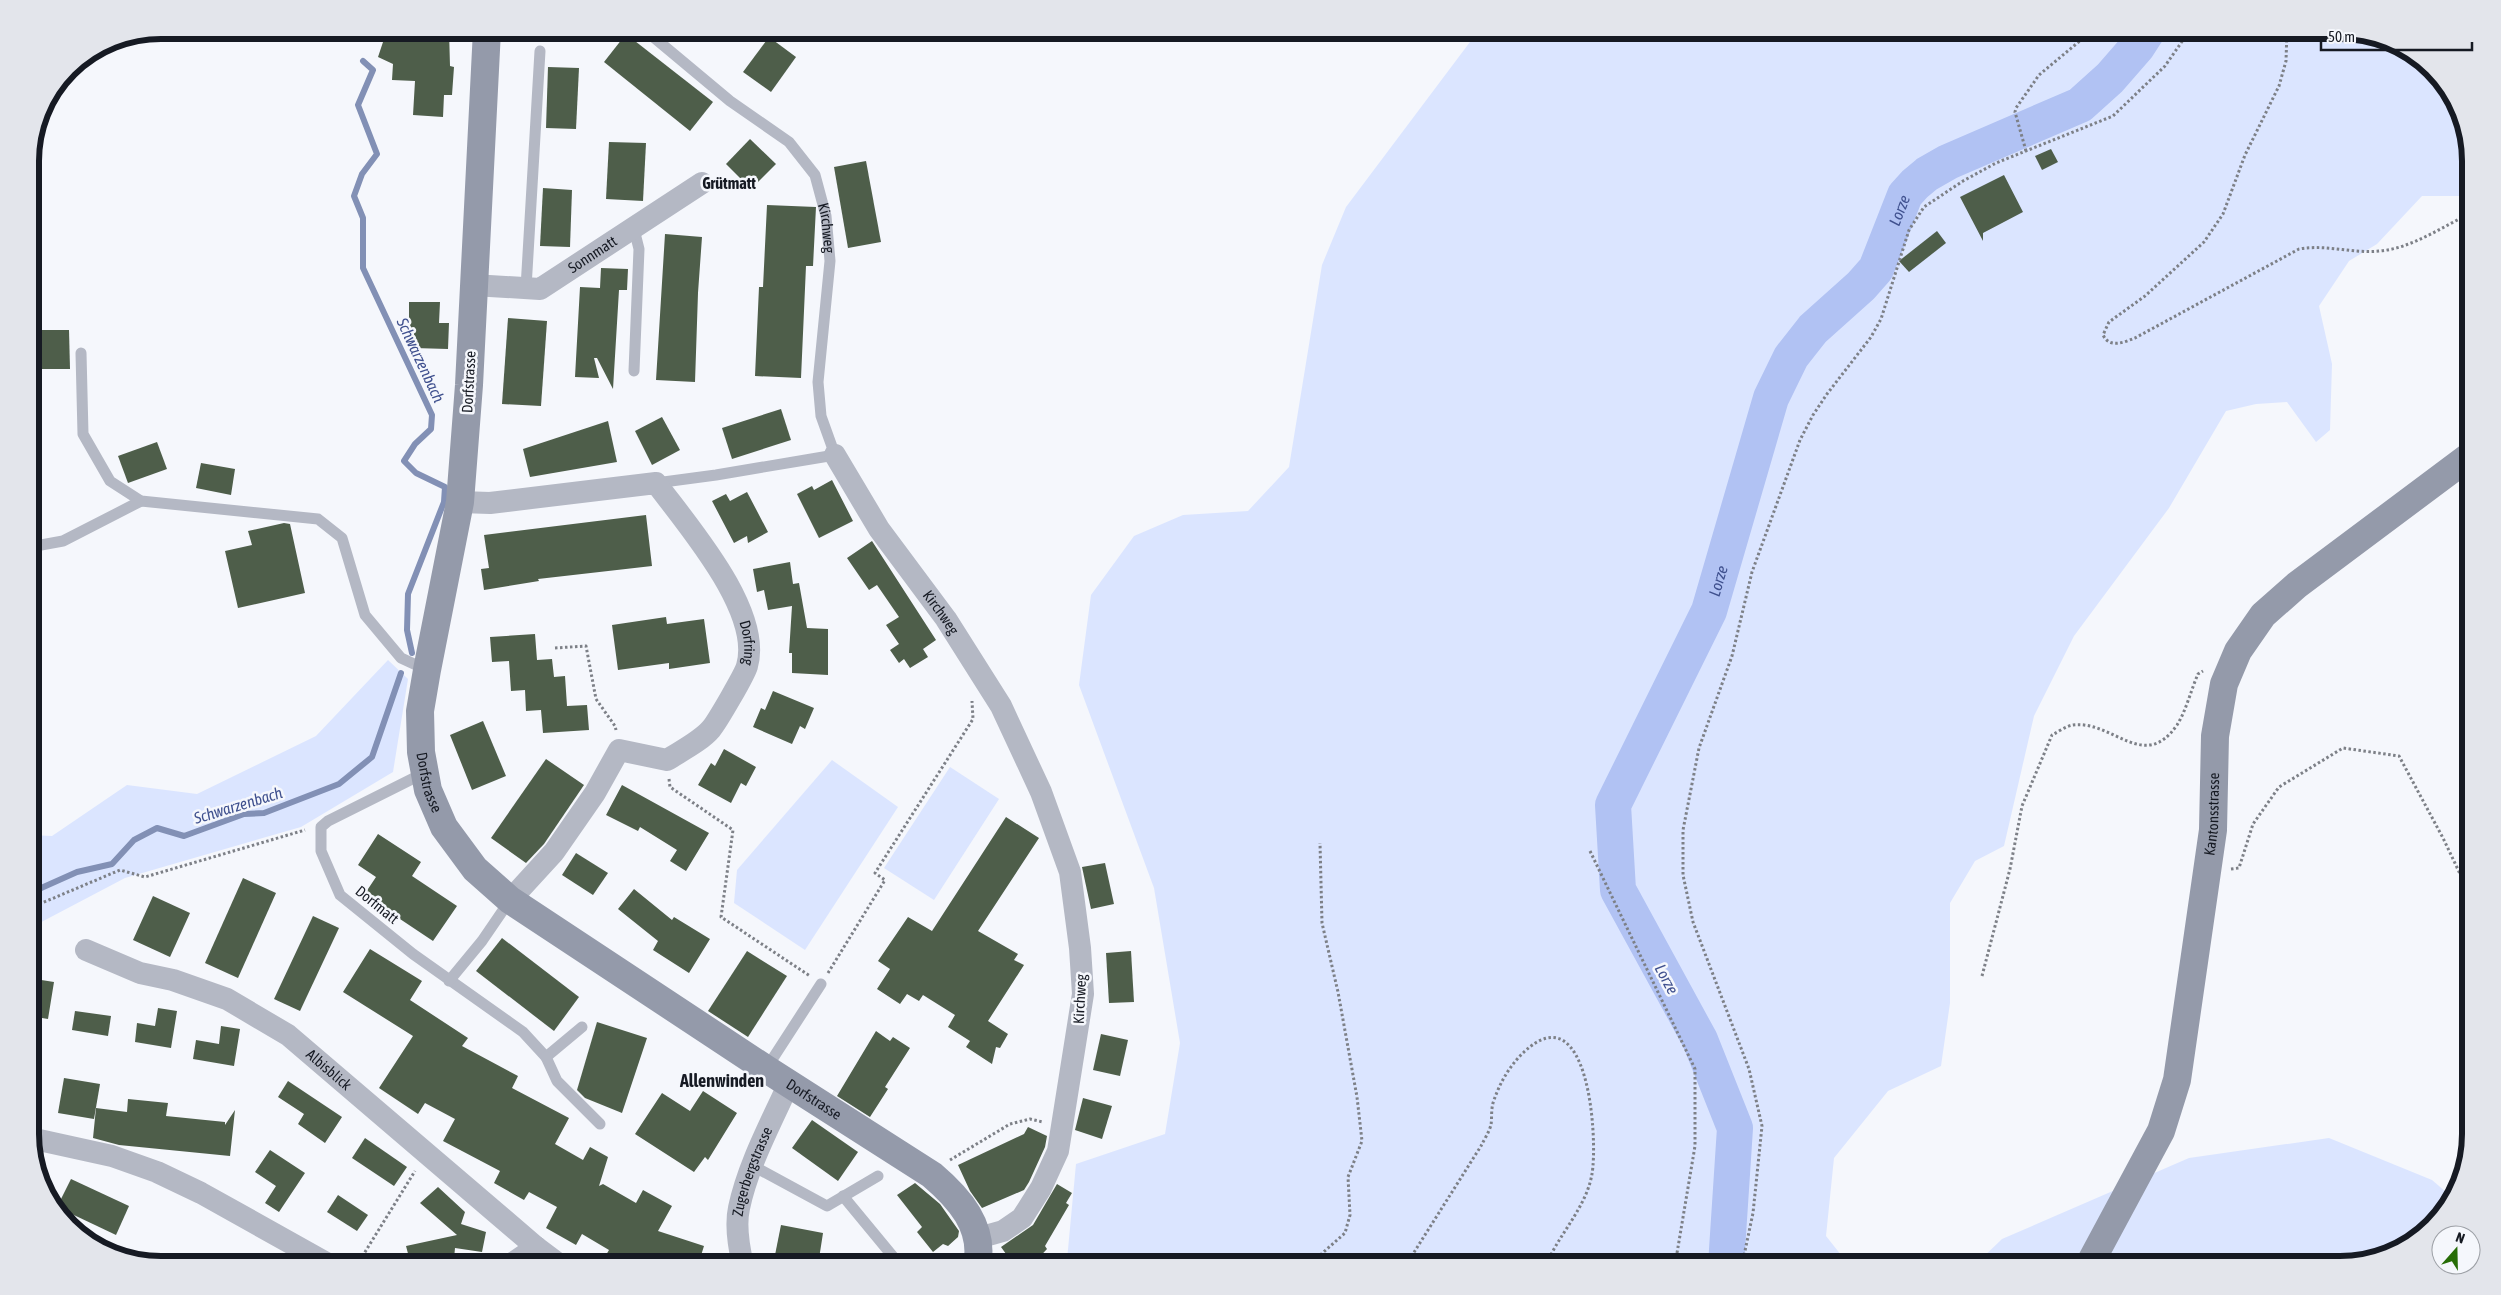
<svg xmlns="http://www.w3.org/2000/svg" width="2501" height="1295" viewBox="0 0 2501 1295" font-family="'Asap Condensed',sans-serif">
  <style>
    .green { fill: #dbe5ff }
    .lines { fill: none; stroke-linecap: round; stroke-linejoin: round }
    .stream { stroke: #8290b5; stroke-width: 6 }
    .river { stroke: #b1c2f3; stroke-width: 36 }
    .building { fill: #4e5e4a }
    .path { stroke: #7d8087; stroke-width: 3; stroke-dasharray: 2.5 2.5; stroke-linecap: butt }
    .lane { stroke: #b4b8c4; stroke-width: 11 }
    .street { stroke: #b4b8c4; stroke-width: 22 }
    .secondary { stroke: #949aaa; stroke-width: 28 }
    .labels { text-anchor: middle; stroke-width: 5; stroke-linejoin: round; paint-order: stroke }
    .street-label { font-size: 15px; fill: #161a23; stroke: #f5f7fc }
    .neighbourhood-label { font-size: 16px; font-weight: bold; fill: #161a23; stroke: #f5f7fc }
    .water-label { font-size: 16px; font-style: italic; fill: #3f508e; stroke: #f5f7fc }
    .quarter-label { font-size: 18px; font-weight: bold; fill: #161a23; stroke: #f5f7fc }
    .rim { fill: none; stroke: #161a23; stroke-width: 6 }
  </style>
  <rect width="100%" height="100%" fill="#f5f7fc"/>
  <g class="green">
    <path d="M1479 30H2340L2398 44 2449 88 2471 152V196H2422L2377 244 2349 261 2319 306 2332 364 2330 430 2316 442 2287 402 2256 404 2226 411 2169 508 2074 636 2034 716 2004 846 1975 861 1950 903V1003L1941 1066 1888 1091 1834 1158 1826 1236 1849 1265H1072L1067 1260 1076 1164 1165 1134 1180 1043 1154 888 1079 685 1091 595 1134 536 1183 515 1248 511 1289 467 1322 265 1346 207Z"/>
    <path d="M388 660 408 679 393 772 301 827 125 878 30 928V835L52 836 127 785 197 794 316 736Z"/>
    <path d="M832 760 898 807 805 950 734 903 737 870Z"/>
    <path d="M950 767 999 799 934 900 884 868Z"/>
    <path d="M2329 1138 2432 1180 2453 1198 2413 1243 2341 1265H1975L2002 1239 2189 1158Z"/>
  </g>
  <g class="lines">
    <g class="stream">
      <path d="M363 61 373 70 358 105 377 154 362 174 354 196 363 218V268L432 415 431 429 415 444 404 461 416 473 445 487 444 502 408 594 407 630 412 653"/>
      <path d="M30 893 77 872 112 864 134 840 157 828 184 836 244 814 264 813 339 784 372 757 401 673"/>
    </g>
    <path class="river" id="s1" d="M1726 1265 1735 1128 1700 1040 1618 890 1613 805 1709 611 1771 398 1791 357 1813 329 1861 286 1876 269 1905 195 1915 184 1927 174 1948 162 2080 105 2110 78 2137 47 2148 30"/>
  </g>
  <g class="building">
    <path d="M387 30H449L450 66 454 67 452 95H444L443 117 413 115 415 81 392 80 393 64 378 57Z"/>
    <path d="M626 34 713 102 690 131 604 62Z"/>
    <path d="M769 37 796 57 771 92 743 72Z"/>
    <path d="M548 67 579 68 576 129 546 128Z"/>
    <path d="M750 139 776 164 751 189 726 164Z"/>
    <path d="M609 142 646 143 643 201 606 199Z"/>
    <path d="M2051 149 2058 162 2042 170 2035 156Z"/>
    <path d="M866 161 881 242 848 248 834 167Z"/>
    <path d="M2004 175 2023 212 1983 233V241L1960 197Z"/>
    <path d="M543 188 572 190 570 247 540 246Z"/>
    <path d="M767 205 816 207 813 266H806L801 378 755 376 759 287H763Z"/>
    <path d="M1937 231 1946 243 1909 272 1899 261Z"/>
    <path d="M665 234 702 237 698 293 695 382 656 380Z"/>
    <path d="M601 268 628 269 627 290H619L613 389 597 358H594L599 378 575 377 580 287 600 288Z"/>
    <path d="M409 302H440L439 323H449L448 349 414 348V333H409Z"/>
    <path d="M508 318 547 321 541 406 502 404Z"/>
    <path d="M30 330H69L70 369H30Z"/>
    <path d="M781 409 791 440 732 459 722 428Z"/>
    <path d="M662 417 680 450 652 465 635 431Z"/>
    <path d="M608 421 617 462 530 477 523 449Z"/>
    <path d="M157 442 167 469 128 483 118 456Z"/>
    <path d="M201 463 235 469 231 495 196 488Z"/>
    <path d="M832 480 853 521 819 538 797 494 812 486 814 490Z"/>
    <path d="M747 492 768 532 748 543 747 536 734 543 712 501 726 494 730 501Z"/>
    <path d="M646 515 652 566 538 579 539 581 484 590 481 569 489 568 484 535Z"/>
    <path d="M284 523 290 524 305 593 238 608 225 551 252 545 248 531Z"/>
    <path d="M872 541 936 640 923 649 928 657 910 668 904 659 899 663 890 650 899 644 886 625 899 617 877 585 869 590 847 558Z"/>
    <path d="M790 562 793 584 799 583 807 628 828 629V675L792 673V653H789L792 606 768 610 764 590 757 592 753 569Z"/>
    <path d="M666 617 667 624 704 619 710 663 669 669V663L618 670 612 625Z"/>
    <path d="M535 634 537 660 552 659 554 677 565 676 567 706 587 705 589 730 543 733 541 710 526 711 525 690 511 691 509 661 492 662 490 637Z"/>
    <path d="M773 691 814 708 805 729 800 726 792 744 753 727 761 708 765 710Z"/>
    <path d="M483 721 506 776 472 790 450 735Z"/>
    <path d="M724 749 756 767 746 786 741 783 731 803 698 785 711 763 715 766Z"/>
    <path d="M546 759 584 785 544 844 526 863 491 838Z"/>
    <path d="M622 785 709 833 686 871 670 861 677 850 640 827 638 831 606 815Z"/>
    <path d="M1006 817 1039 838 978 931 1018 954 1014 960 1024 965 988 1021 1008 1034 1000 1048 996 1047 992 1064 966 1047 970 1041 948 1027 955 1015 923 995 919 1001 907 994 900 1004 877 989 890 969 878 961 908 917 932 931Z"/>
    <path d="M378 834 421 862 412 876 457 906 433 941 364 895 376 877 358 865Z"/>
    <path d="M576 853 608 873 593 895 562 875Z"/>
    <path d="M1105 863 1114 904 1091 909 1082 867Z"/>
    <path d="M243 878 276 893 238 978 205 963Z"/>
    <path d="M634 889 672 920 674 917 710 939 689 973 653 950 658 941 618 909Z"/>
    <path d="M153 896 190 913 170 957 133 940Z"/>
    <path d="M313 916 339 928 300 1011 274 999Z"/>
    <path d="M502 938 579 997 554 1031 476 971Z"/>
    <path d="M370 949 422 981 410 1000 468 1038 462 1046 518 1076 512 1088 569 1118 555 1144 583 1160 590 1147 608 1157 599 1186 603 1184 636 1203 643 1190 672 1206 658 1231 704 1246 698 1265H658L642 1260 638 1265H600L609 1250 582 1234 576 1245 546 1228 557 1207 529 1192 524 1200 494 1183 500 1171 443 1141 455 1119 425 1103 418 1114 379 1088 413 1036 343 992Z"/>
    <path d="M747 951 787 976 748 1037 708 1011Z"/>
    <path d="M1131 951 1134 1002 1109 1003 1106 953Z"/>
    <path d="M35 979 54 982 48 1019 30 1016V996L33 997Z"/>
    <path d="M158 1008 177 1011 171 1048 135 1042 137 1023 155 1026Z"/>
    <path d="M75 1011 111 1016 108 1036 72 1030Z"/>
    <path d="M597 1022 647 1038 622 1113 585 1098 577 1090Z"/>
    <path d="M221 1026 240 1029 234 1066 193 1059 196 1040 219 1044Z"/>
    <path d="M876 1031 890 1041 893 1037 910 1048 885 1087 888 1089 870 1117 837 1096Z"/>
    <path d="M1101 1034 1128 1040 1120 1076 1093 1070Z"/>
    <path d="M64 1078 100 1084 94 1119 58 1113Z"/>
    <path d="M288 1081 342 1117 325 1143 298 1124 304 1114 278 1097Z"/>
    <path d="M703 1091 737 1113 708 1160 705 1157 694 1172 635 1134 662 1093 690 1111Z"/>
    <path d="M1083 1098 1112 1106 1102 1139 1075 1130Z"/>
    <path d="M128 1099 168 1103 166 1116 225 1122V1125L235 1110 230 1156 119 1145 93 1138 96 1108 127 1112Z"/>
    <path d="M812 1120 858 1152 838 1181 792 1148Z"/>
    <path d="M1028 1127 1047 1136 1045 1147 1029 1182 1024 1190 982 1208 970 1191 958 1165 1024 1134Z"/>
    <path d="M365 1138 407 1167 394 1186 352 1158Z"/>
    <path d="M270 1150 305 1173 279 1212 265 1203 276 1186 255 1172Z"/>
    <path d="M71 1179 129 1206 116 1235 57 1207Z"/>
    <path d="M915 1183 940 1204 959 1231 958 1237 948 1246 943 1244 933 1252 917 1232 922 1227 897 1195Z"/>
    <path d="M1057 1184 1072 1193 1066 1203 1069 1205 1045 1246 1047 1249 1032 1265H1014L1001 1247 1033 1225Z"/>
    <path d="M438 1187 465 1212 461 1224 486 1232 482 1252 455 1248 454 1259 428 1265H411L406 1246 457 1235 420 1203Z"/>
    <path d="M338 1195 368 1215 357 1231 327 1212Z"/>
    <path d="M781 1225 823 1233 818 1265H773Z"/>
  </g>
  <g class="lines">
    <g class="path">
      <path d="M2287 30 2286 61 2279 86 2245 155 2223 214 2204 242 2145 296 2109 322 2103 335C2110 349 2124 342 2135 338L2299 249C2326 244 2353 254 2380 251 2412 248 2442 227 2471 213"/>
      <path d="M2026 151 2015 112 2016 108 2039 75 2093 30"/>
      <path d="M555 648 586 646 596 699 615 726 616 730"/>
      <path d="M669 779 670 787 733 830 721 917 810 976"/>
      <path d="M1590 851 1695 1069V1146L1675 1265"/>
      <path d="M2231 869 2239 868 2253 824 2279 787 2343 748 2399 756 2443 838 2471 897"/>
      <path d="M30 908 120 870 145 877 305 830"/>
      <path d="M828 973 885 880 875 873 973 719 972 701"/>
      <path d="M1982 976 2010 869 2022 806 2052 735C2058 732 2066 726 2073 725 2113 720 2144 773 2177 725 2186 711 2191 690 2198 674L2203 671"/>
      <path d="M950 1160 1010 1124 1030 1119 1043 1122"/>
      <path d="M357 1265 415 1171"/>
      <path d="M1309 1265 1345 1233 1350 1215 1348 1177 1362 1141 1357 1097 1338 992 1322 923 1320 843"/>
      <path d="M1406 1265 1481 1146C1484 1140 1489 1132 1491 1125 1492 1118 1491 1110 1493 1103 1499 1084 1510 1065 1524 1052 1589 991 1598 1139 1592 1174 1586 1208 1559 1234 1546 1265"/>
      <path d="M1742 1265 1753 1213 1762 1126 1749 1069 1693 922 1683 875V830L1699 748 1732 656 1752 572 1800 440 1813 415 1827 394 1871 337 1881 319 1909 230 1924 207 1963 181 1996 163 2113 116 2165 66 2190 30"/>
    </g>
    <g class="lane">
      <path id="s2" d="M645 30 730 101 789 142 815 175 826 216 830 261 818 382 821 416 835 455 716 475 656 483"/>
      <path d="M526 288 540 51"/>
      <path d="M81 353 83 434 110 481 141 501 318 519 342 538 365 615 401 658 427 670"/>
      <path d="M634 371 639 249 634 229"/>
      <path d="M30 547 63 541 141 501"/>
      <path d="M424 773 328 821 321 827V851L340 895 413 954 523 1032 546 1057 582 1027"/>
      <path d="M449 981 482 941 510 900"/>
      <path d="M546 1057 557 1081 600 1124"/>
      <path d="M766 1069 821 984"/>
      <path d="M753 1166 827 1206 878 1176"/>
      <path d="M843 1196 900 1265"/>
    </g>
    <g class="street">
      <path id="s3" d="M473 285 540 289 702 183"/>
      <path id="s4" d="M835 455 879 529 946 619 1001 706 1041 792 1070 872 1080 948 1083 994 1058 1151 1041 1188 1022 1218 1003 1231 978 1238"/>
      <path id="s5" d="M460 502 490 503 656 483C687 525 763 611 747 666 745 674 717 722 711 729 701 741 681 751 667 760L619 750 595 793 554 852 510 900"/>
      <path id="s6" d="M86 950 140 973 173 980 227 999 288 1035 536 1247 560 1265"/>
      <path d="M30 1138 112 1156 157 1172 201 1193 330 1265"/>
      <path d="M510 1265 536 1247"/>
      <path id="s7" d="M743 1265C739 1248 735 1226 739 1208 748 1165 771 1123 789 1083"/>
    </g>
    <g class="secondary">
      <path id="s8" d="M487 30 469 385 460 502 427 670 420 711 421 752 428 790 444 827 475 869 510 900 766 1069 932 1175C959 1198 985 1227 977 1265"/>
      <path id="s9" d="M2089 1265 2161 1131 2177 1080 2213 830 2215 736 2224 684 2238 651 2263 615 2297 585 2471 455"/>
    </g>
  </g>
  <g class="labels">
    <g class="street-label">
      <text dy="5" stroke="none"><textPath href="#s2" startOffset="279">Kirchweg</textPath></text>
      <text dy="5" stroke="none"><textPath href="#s3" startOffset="130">Sonnmatt</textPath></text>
      <text transform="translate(469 382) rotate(-87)" y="5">Dorfstrasse</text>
      <text dy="5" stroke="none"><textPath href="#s4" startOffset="190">Kirchweg</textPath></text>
      <text dy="5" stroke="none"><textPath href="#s5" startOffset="384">Dorfring</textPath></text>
      <text dy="5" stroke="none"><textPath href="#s8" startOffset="758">Dorfstrasse</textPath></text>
      <text dy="5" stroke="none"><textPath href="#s9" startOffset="474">Kantonsstrasse</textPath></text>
      <text transform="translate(377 905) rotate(39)" y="5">Dorfmatt</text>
      <text transform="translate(1080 999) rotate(-87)" y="5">Kirchweg</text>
      <text dy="5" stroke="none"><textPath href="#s6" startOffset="274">Albisblick</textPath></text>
      <text dy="5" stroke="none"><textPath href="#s8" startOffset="1268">Dorfstrasse</textPath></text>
      <text dy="5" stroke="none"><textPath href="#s7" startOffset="96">Zugerbergstrasse</textPath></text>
    </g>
    <g class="neighbourhood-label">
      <text x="729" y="189">Grütmatt</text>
    </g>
    <g class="water-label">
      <text dy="6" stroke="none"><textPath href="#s1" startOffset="1158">Lorze</textPath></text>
      <text transform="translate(421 360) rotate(65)" y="6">Schwarzenbach</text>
      <text dy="6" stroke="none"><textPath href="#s1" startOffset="736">Lorze</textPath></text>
      <text transform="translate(238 805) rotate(-17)" y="6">Schwarzenbach</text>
      <text transform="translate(1667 979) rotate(62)" y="6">Lorze</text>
    </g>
    <g class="quarter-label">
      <text x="722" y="1087">Allenwinden</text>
    </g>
  </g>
  <path d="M0 0H2501V1295H0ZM161 39H2340A122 122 0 0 1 2462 161V1134A122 122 0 0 1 2340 1256H161A122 122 0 0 1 39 1134V161A122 122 0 0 1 161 39Z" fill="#e3e5eb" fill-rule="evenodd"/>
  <path class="rim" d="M161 39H2340A122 122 0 0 1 2462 161V1134A122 122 0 0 1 2340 1256H161A122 122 0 0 1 39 1134V161A122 122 0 0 1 161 39Z"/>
  <g transform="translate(2456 1250) rotate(20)"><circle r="24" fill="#f5f7fc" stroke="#9c9fa5"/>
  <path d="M0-4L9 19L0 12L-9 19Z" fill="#276d07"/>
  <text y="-8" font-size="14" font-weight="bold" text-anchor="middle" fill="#161a23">N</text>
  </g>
  <path d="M2321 42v8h151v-8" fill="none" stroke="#161a23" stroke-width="2.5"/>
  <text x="2328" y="42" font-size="15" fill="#161a23" stroke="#f5f7fc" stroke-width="4" paint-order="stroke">50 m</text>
</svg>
